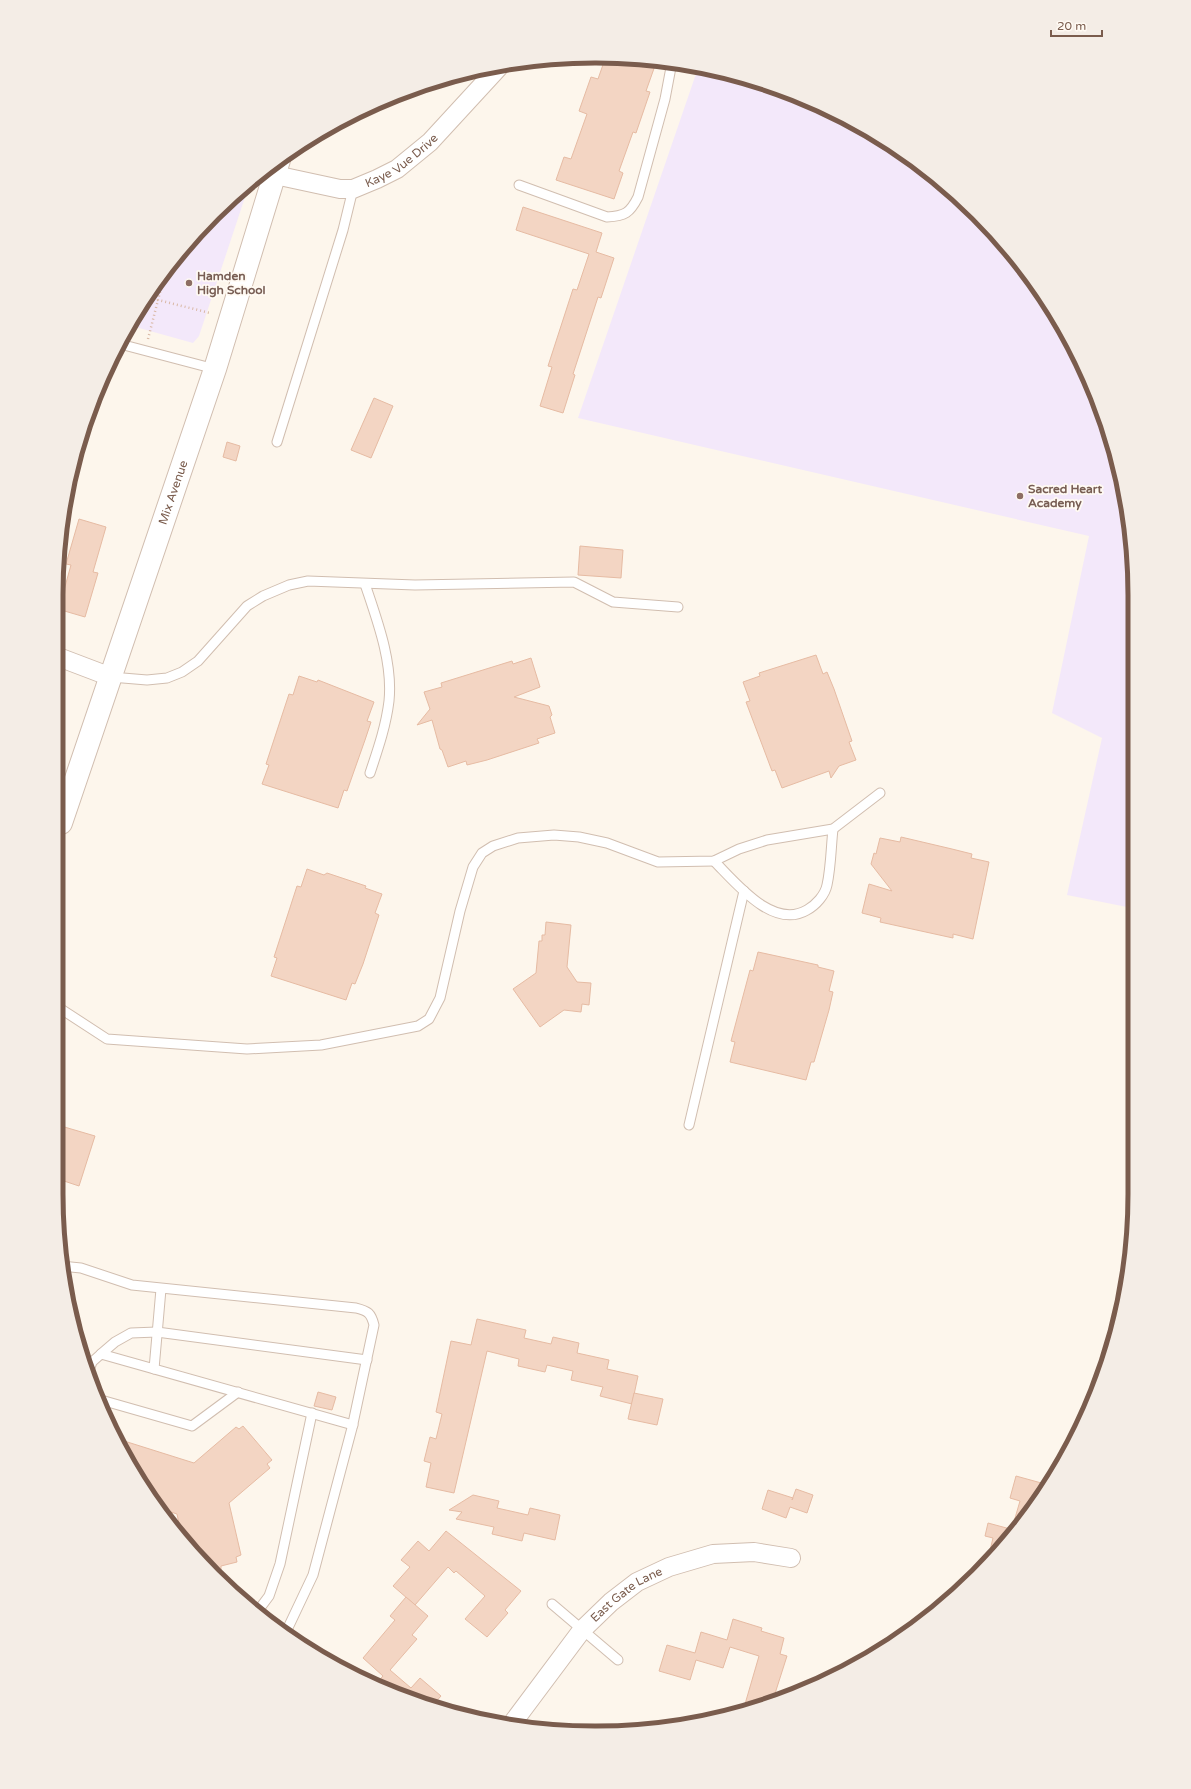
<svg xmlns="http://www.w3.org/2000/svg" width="1191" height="1789" viewBox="0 0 1191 1789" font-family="'Varela Round',sans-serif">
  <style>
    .education { fill: #f3e8fa }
    .building { fill: #f3d5c3; stroke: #e6bba3 }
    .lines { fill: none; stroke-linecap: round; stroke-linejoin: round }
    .service-casing { stroke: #d1beb0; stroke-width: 11 }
    .minor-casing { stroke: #d1beb0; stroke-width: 20 }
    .tertiary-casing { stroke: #d1beb0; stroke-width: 24 }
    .path { stroke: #d9b8a5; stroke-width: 2.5; stroke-dasharray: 1 3; stroke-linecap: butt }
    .service { stroke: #fff; stroke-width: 9 }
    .minor { stroke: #fff; stroke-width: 18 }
    .tertiary { stroke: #fff; stroke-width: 22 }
    .education-dot { fill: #8d6e63; stroke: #fffaf3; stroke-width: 1.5 }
    .labels { text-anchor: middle; stroke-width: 3.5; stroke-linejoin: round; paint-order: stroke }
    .street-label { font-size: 12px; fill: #7a5c4d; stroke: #fffaf3 }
    .education-label { font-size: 12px; font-weight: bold; fill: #785e54; stroke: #fffaf3; text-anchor: start }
    .rim { fill: none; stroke: #7a5c4d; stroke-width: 5 }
  </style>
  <rect width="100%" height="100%" fill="#fdf6ec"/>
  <g class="education">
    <path d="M698 68 769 85 865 128 951 190 1024 267 1079 357 1117 456 1134 560 1132 908 1067 895 1102 738 1052 713 1089 536 578 418Z"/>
    <path d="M249 185 199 336 193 343 132 326 190 240Z"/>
  </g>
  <g class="building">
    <path d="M605 59 657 60 646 91 650 92 636 133 633 132 619 171 623 173 614 199 556 180 564 157 571 159 587 114 579 111 591 77 598 79Z"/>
    <path d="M523 207 602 233 596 252 614 258 601 298 598 297 573 374 575 375 563 413 540 406 552 367 548 366 573 289 577 290 589 254 516 230Z"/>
    <path d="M374 398 393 406 371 458 351 450Z"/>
    <path d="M227 442 240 446 236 461 223 457Z"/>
    <path d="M79 519 106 527 93 572 98 573 85 617 61 610V601L71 565 66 564Z"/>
    <path d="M580 546 623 550 621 578 578 575Z"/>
    <path d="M816 655 823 674 827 672 834 689 852 741 849 742 856 760 839 766 831 778 829 771 782 788 775 770 772 771 746 702 750 701 743 682 760 676 759 673Z"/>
    <path d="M531 658 540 687 514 697 549 706 552 715 550 717 555 733 537 739 539 743 487 760 467 765 466 761 448 767 442 750 440 749 432 720 417 725 430 709 424 692 442 687 441 683 512 661 513 664Z"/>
    <path d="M299 676 317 682 318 680 374 702 367 721 371 722 365 740 347 791 344 790 338 808 262 784 269 765 266 764 289 694 293 695Z"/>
    <path d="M901 837 952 849 972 854 971 858 989 862 973 939 953 934V938L880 922 881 918 862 913 869 884 892 891 871 864 874 853 876 854 880 838 900 842Z"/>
    <path d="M307 869 324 875 327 873 366 886 365 888 382 894 375 913 379 915 363 964 355 984 352 983 346 1000 271 976 277 958 274 957 297 886 301 887Z"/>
    <path d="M546 922 571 925 567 967 577 982 591 983 589 1005 582 1004 581 1012 564 1010 540 1027 513 989 536 973 539 941H542V935H545Z"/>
    <path d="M758 952 818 965V967L834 971 829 991 833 992 829 1010 814 1062H811L806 1080 730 1062 735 1042 731 1041 750 970 753 971Z"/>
    <path d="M61 1126 95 1136 79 1186 61 1180Z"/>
    <path d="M477 1319 526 1330 524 1338 551 1344 553 1337 579 1343 577 1353 609 1360 607 1369 638 1376 632 1404 600 1396 603 1387 571 1380 573 1371 547 1365 545 1372 518 1366 519 1359 487 1351 454 1493 426 1487 431 1463 424 1461 430 1437 436 1439 442 1414 436 1412 451 1341 471 1345Z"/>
    <path d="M318 1392 336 1397 332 1410 314 1406Z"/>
    <path d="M634 1393 663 1399 657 1425 628 1419Z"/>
    <path d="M243 1426 272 1460 267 1464 270 1468 229 1503 241 1555 236 1557 237 1562 221 1566V1578L190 1549 182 1538 177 1514 159 1508 147 1493 121 1440 194 1463 236 1427 239 1429Z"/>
    <path d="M1016 1476 1045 1484 1016 1527 1013 1525 1020 1501 1010 1498Z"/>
    <path d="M796 1489 813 1495 807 1513 790 1507 786 1518 762 1509 768 1490 793 1498 792 1500Z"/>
    <path d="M473 1495 499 1501 497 1508 528 1515 530 1508 560 1515 555 1540 524 1533 522 1541 492 1534 494 1527 456 1519 462 1512 449 1510Z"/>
    <path d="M988 1523 1014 1530 1001 1549 987 1563 993 1538 985 1536Z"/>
    <path d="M446 1531 521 1591 505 1610 508 1613 487 1637 465 1619 485 1596 456 1571 454 1573 448 1567 415 1605 393 1586 410 1567 401 1560 418 1541 429 1551Z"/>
    <path d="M406 1597 428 1616 412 1635 417 1639 390 1670 411 1688 420 1678 441 1696 433 1705 389 1692 376 1684 383 1676 363 1658 395 1620 390 1616Z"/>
    <path d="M733 1619 762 1628 761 1631 784 1638 780 1654 787 1656 772 1703 743 1711 759 1656 730 1647 723 1668 696 1660 690 1680 659 1671 667 1645 695 1653 701 1632 727 1640Z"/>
  </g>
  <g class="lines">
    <defs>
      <g id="service">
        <path d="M519 185 607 217C625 216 630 213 638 197L665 99 672 62"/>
        <path d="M120 344 215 369"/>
        <path d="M277 442 343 230 353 189"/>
        <path d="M365 584C377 620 393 662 389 701 386 726 378 749 370 773"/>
        <path d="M111 677 147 680 167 678 182 672 198 661 247 606 263 596 289 585 308 581 415 585 574 582 613 602 678 607"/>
        <path d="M714 861C736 883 773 930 807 910 816 905 825 895 827 885 831 867 831 847 833 829"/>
        <path d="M61 1009 107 1039 247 1049 321 1045 418 1026 429 1019 440 998 460 911 473 867 482 853 493 846 518 838 554 835 579 837 607 843 658 862 714 861 739 849 767 840 833 829 880 793"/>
        <path d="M689 1125 744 891"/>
        <path d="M61 1266 81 1268 132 1285 356 1308C368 1311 371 1313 374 1325L352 1428 313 1575 286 1632"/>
        <path d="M101 1354 115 1342 131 1333 157 1332 367 1360"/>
        <path d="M154 1369 161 1289"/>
        <path d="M88 1373 92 1362 101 1354 353 1425"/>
        <path d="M101 1400 192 1426 238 1392"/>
        <path d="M552 1604 618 1660"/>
        <path d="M257 1612 269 1596 280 1564 312 1413"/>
      </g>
      <g id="minor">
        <path id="s1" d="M275 175 340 189H353L377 179 397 169 430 142 499 67"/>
        <path d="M61 658 111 677"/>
        <path id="s2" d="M511 1725 582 1630 611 1602 637 1582 669 1567 713 1554 754 1552 791 1558"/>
      </g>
      <g id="tertiary">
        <path id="s3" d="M61 823 215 369 279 160"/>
      </g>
    </defs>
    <use href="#service" class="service-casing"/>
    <use href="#minor" class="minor-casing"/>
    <use href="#tertiary" class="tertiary-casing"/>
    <g class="path">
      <path d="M163 280 158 300 210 313"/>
      <path d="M148 339 158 300"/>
    </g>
    <use href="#service" class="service"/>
    <use href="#minor" class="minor"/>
    <use href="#tertiary" class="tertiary"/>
  </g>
  <g class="education-dot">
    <circle cx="189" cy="283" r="4"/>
    <circle cx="1020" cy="496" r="4"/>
  </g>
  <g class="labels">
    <g class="street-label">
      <text dy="4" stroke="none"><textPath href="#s1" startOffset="136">Kaye Vue Drive</textPath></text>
      <text dy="4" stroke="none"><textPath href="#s3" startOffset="349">Mix Avenue</textPath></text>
      <text dy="4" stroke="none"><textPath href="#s2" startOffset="176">East Gate Lane</textPath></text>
    </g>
    <g class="education-label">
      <text x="197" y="280">Hamden<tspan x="197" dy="14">High School</tspan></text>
      <text x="1028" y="493">Sacred Heart<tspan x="1028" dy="14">Academy</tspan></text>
    </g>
  </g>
  <path d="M0 0H1191V1789H0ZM595 63H596A532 532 0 0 1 1128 595V1194A532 532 0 0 1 596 1726H595A532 532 0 0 1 63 1194V595A532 532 0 0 1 595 63Z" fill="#f4ede6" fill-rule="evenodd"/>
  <path class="rim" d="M595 63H596A532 532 0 0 1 1128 595V1194A532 532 0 0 1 596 1726H595A532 532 0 0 1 63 1194V595A532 532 0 0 1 595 63Z"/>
  <path d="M1051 30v6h51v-6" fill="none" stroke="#7a5c4d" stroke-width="2"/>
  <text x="1057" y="30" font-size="12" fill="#7a5c4d" stroke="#fffaf3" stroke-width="3" paint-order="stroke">20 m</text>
</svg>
